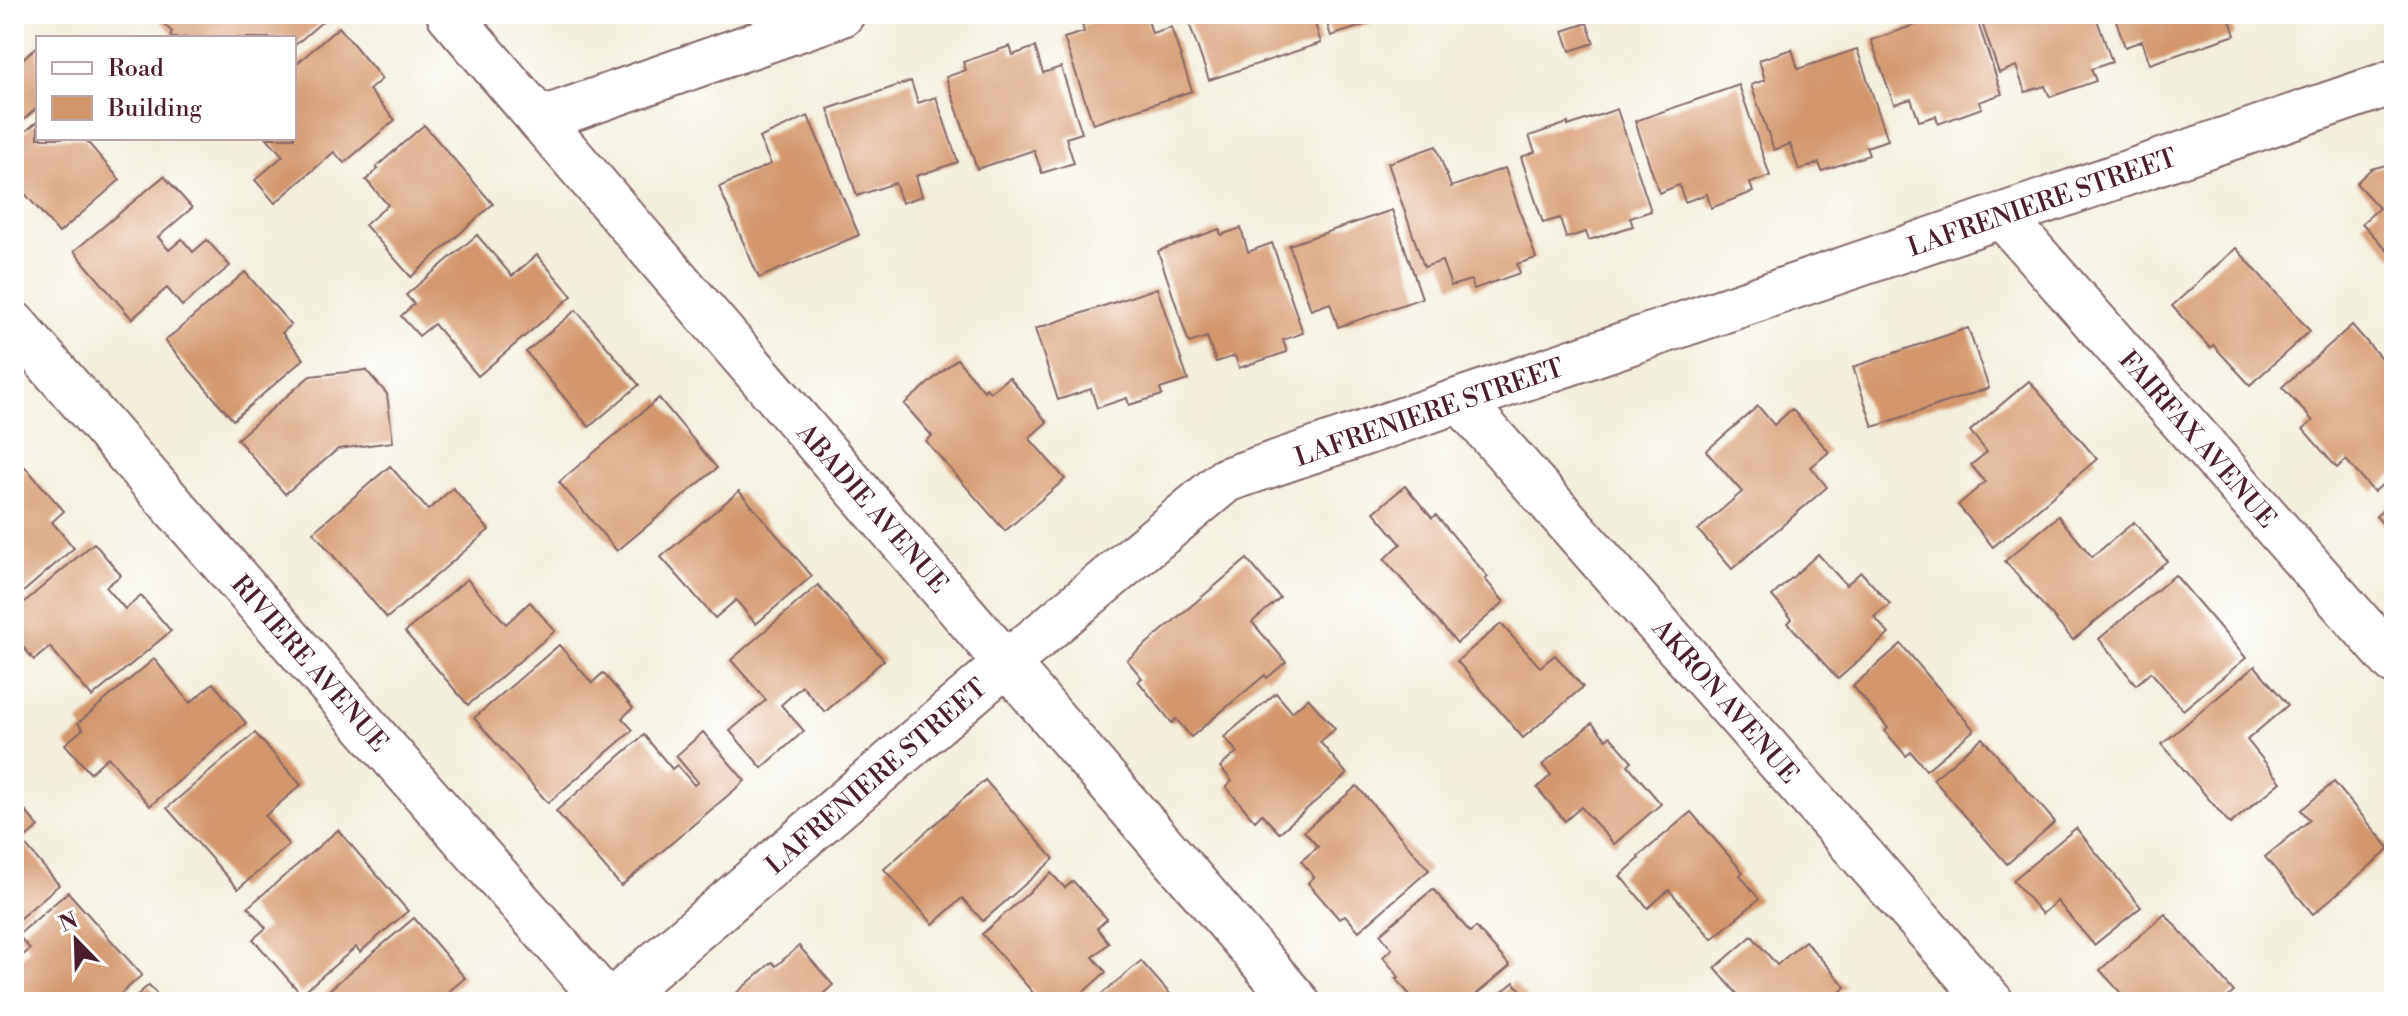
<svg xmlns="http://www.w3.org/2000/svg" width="2408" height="1016" viewBox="0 0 2408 1016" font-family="'Libre Bodoni',serif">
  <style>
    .building { fill: #d4966b }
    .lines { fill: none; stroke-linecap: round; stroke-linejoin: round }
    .street-casing { stroke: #856769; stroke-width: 48 }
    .street { stroke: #fff; stroke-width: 44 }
    .labels { text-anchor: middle; stroke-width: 7; stroke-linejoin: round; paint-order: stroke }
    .street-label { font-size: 26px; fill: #4a1f2b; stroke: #fff }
  </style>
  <rect width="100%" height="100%" fill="#fff"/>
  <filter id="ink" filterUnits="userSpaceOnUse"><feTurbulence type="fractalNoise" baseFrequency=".0125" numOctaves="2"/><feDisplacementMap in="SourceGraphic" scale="16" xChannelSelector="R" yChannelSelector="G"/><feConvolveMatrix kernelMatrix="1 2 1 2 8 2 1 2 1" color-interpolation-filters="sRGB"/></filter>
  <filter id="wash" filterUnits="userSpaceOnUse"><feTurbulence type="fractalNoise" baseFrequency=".006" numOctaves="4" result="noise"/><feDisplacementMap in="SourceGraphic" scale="32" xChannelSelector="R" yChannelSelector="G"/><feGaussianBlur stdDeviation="1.8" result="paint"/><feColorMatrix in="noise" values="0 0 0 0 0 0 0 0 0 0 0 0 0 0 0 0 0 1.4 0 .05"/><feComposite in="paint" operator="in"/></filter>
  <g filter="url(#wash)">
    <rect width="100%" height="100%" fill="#f2eedb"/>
    <g id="blocks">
      <g class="building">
        <path d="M167 14H331L294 46V38H172L170 35 172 32 160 20Z"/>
        <path d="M1115 14H1125L1127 19 1146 14 1152 33 1171 27 1192 91 1093 124 1064 38 1084 32 1082 25Z"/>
        <path d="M1186 14H1312L1321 43 1209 80Z"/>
        <path d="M1324 14H1395V15L1331 36Z"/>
        <path d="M1947 14H1975L2002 94 1979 102 1982 108 1938 124 1936 116 1919 121 1911 99 1894 104 1871 40Z"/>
        <path d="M1979 14H2095L2112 62 2091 69 2096 81 2050 97 2045 86 2025 92 2016 66 1999 73Z"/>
        <path d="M2114 14H2228L2235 35 2150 64 2142 41 2125 47Z"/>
        <path d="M1587 23 1594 43 1570 51 1563 31Z"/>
        <path d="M339 27 382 79 369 90 395 120 344 163 334 152 275 203 255 180 283 156 267 138H294V66Z"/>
        <path d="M38 46V107L14 128V59L18 63Z"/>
        <path d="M1010 46 1013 55 1035 47 1043 73 1061 67 1082 133 1066 138 1074 163 1042 173 1034 150 977 169 946 77 966 70 963 62Z"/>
        <path d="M1792 49 1798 69 1857 49 1888 140 1866 147 1869 155 1822 171 1819 163 1799 170 1790 144 1774 150 1751 85 1765 80 1759 60Z"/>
        <path d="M911 81 918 103 936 97 958 162 916 176 922 196 902 203 895 183 857 196 828 109Z"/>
        <path d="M1739 85 1770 176 1750 183 1753 192 1711 208 1707 194 1685 202 1679 185 1659 193 1635 121Z"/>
        <path d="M1617 109 1651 211 1630 218 1633 226 1589 240 1586 232 1566 238 1560 218 1543 223 1521 157 1535 152 1529 136 1568 123V126Z"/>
        <path d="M808 116 859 235 759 278 719 187 771 164 759 138Z"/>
        <path d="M38 121V138H84L120 180 59 233 14 181V141Z"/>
        <path d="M424 125 493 204 411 277 365 225 388 205 366 180 378 169 376 167Z"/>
        <path d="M1436 146 1451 187 1505 168 1536 258 1517 264 1520 273 1474 289 1471 280 1451 286 1442 261 1424 267 1388 163Z"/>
        <path d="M2394 163V258L2362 223 2379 208 2356 183 2371 169Z"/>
        <path d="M164 176 192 208 158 237 169 250 182 239 193 252 207 240 230 266 182 306 167 288 132 319 74 251Z"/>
        <path d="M1392 210 1422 298 1338 327 1330 303 1311 310 1289 245Z"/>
        <path d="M1241 228 1248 252 1272 243 1303 333 1283 340 1287 352 1239 368 1235 356 1216 362 1207 337 1189 343 1158 251 1219 229 1221 235Z"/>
        <path d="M477 235 512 276 537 255 572 296 478 376 434 324 419 336 401 316 414 304 406 295Z"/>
        <path d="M2236 248 2310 331 2250 385 2213 345 2210 348 2172 306Z"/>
        <path d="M245 272 291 325 282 333 304 359 233 420 165 341Z"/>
        <path d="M1157 288 1188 380 1160 389 1162 395 1129 405 1127 398 1097 408 1091 389 1058 400 1035 329Z"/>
        <path d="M576 310 639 385 589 427 526 352Z"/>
        <path d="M2352 325 2394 373V474L2374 492 2346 460 2337 468 2303 429 2313 421 2282 387Z"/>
        <path d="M1968 328 1989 388 1873 427 1853 367Z"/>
        <path d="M957 359 984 391 986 388 990 392 1009 377 1047 422 1029 438 1065 479 1005 531 926 441 932 436 904 404Z"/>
        <path d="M366 370 387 394 393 442 338 449 285 494 237 439 310 376Z"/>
        <path d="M2029 381 2097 459 1993 547 1958 505 1985 482 1971 465 1987 452 1970 431Z"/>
        <path d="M659 398 717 468 617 551 559 482Z"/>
        <path d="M1758 406 1774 425 1792 409 1829 452 1811 467 1827 487 1732 569 1698 530 1742 492 1706 451Z"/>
        <path d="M390 466 428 510 453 488 489 530 387 618 313 532Z"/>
        <path d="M25 467 64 511 52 522 74 548 14 600V477Z"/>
        <path d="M1405 486 1432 518 1436 515 1488 577 1485 579 1504 602 1457 643 1384 559 1401 544 1374 512Z"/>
        <path d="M739 491 812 576 756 624 736 600 715 618 661 557Z"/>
        <path d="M2394 501V537L2376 516Z"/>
        <path d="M2058 516 2092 557 2134 522 2167 561 2073 640 2005 561Z"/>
        <path d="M94 543 121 575 106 587 125 609 141 596 171 631 92 697 50 647 34 660 14 636V622L21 616 15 610Z"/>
        <path d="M1818 554 1846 585 1861 572 1890 604 1874 617 1889 634 1838 679 1788 623 1792 619 1772 596Z"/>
        <path d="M1247 559 1280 598 1252 622 1286 662 1267 678 1265 675 1191 737 1176 719 1172 723 1138 681 1142 678 1127 660Z"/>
        <path d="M2175 575 2246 658 2183 710 2151 672 2136 685 2099 639Z"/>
        <path d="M467 579 506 624 530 602 555 631 468 705 405 632Z"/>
        <path d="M818 585 884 660 825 712 802 686 781 705 804 731 762 768 730 731 766 700 731 660Z"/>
        <path d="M1501 624 1540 667 1555 655 1583 687 1523 738 1457 661Z"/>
        <path d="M1901 644 1974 730 1926 770 1911 752 1906 756 1885 731 1888 728 1853 686Z"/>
        <path d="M559 645 592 683 603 673 633 708 622 718 633 730 548 803 474 718Z"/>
        <path d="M154 659 190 703 213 683 246 723 150 806 108 757 90 773 65 744 83 729 78 723Z"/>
        <path d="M2255 666 2288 705 2247 740 2281 782 2230 824 2162 744Z"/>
        <path d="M1276 693 1292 712 1308 698 1335 729 1320 742 1347 774 1279 833 1262 814 1255 821 1226 787 1232 781 1220 767 1237 752 1224 737Z"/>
        <path d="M1592 723 1606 739 1610 736 1632 761 1628 765 1661 804 1614 844 1581 807 1565 821 1537 788 1551 775 1542 765Z"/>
        <path d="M703 732 745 781 621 886 556 811 644 735 672 769 677 765 694 785 698 782 676 756Z"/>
        <path d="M255 733 301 785 265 816 289 845 238 889 167 808Z"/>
        <path d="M1982 738 2055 822 2007 864 1933 779Z"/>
        <path d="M985 780 1054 859 983 921 962 898 933 924 884 869Z"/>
        <path d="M2334 782 2390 849 2313 914 2265 857 2310 820 2301 810Z"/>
        <path d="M1357 786 1429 870 1359 931 1345 915 1339 919 1308 883 1314 877 1301 861 1318 847 1304 831Z"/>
        <path d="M14 798 39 827 22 841 59 885 14 923Z"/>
        <path d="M1691 812 1743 872 1740 875 1759 899 1712 939 1669 890 1648 908 1620 876 1639 859 1638 857Z"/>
        <path d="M2076 828 2141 907 2094 945 2057 901 2042 914 2013 880Z"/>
        <path d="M338 830 408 911 360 952 356 947 301 994 253 939 266 928 248 907Z"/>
        <path d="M1051 873 1065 888 1073 881 1107 919 1097 928 1109 943 1093 957 1106 972 1072 1002H1041L982 934Z"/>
        <path d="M1433 889 1470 932 1476 927 1510 966 1467 1002H1416L1396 979 1399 977 1383 957 1392 949 1380 934Z"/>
        <path d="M68 892 142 975 112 1002H22L14 993 22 983 14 974V963L30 949 18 935Z"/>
        <path d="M2165 914 2234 992 2222 1002H2173L2167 995 2160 1002H2129L2100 970Z"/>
        <path d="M414 918 465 978 436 1002H315Z"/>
        <path d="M1752 936 1777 965 1805 941 1846 987 1828 1002H1732L1739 996 1715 968Z"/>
        <path d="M799 946 833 985 814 1002H726L772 962 776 966Z"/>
        <path d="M1141 961 1177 1002H1092Z"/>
        <path d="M1514 982 1531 1002H1490Z"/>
        <path d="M149 985 164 1002H129Z"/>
      </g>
    </g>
  </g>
  <g filter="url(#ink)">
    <use href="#blocks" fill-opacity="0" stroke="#856769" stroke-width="2"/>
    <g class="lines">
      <defs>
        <g id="street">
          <path d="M449 14 1297 1002"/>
          <path d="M540 120 842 14"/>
          <path d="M2002 216 2394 662"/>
          <path d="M14 324 607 1002"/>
          <path d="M1461 401 1991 1002"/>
          <path d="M611 1002 1007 663 1226 480 2394 82"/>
        </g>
      </defs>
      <use href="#street" class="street-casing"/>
      <use href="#street" class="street"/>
    </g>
  </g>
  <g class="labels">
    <g class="street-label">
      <text transform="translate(2042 202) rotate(-19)" y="9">LAFRENIERE STREET</text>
      <text transform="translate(1429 412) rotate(-19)" y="9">LAFRENIERE STREET</text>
      <text transform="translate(2198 439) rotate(49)" y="9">FAIRFAX AVENUE</text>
      <text transform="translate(873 508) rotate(49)" y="9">ABADIE AVENUE</text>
      <text transform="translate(310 663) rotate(49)" y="9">RIVIERE AVENUE</text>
      <text transform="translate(1726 701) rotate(49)" y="9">AKRON AVENUE</text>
      <text transform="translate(876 776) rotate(-41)" y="9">LAFRENIERE STREET</text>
    </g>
  </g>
  <rect width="2408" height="1016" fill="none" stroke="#fff" stroke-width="48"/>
  <rect x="36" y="36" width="260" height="104" fill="#ffffff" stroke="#b7a5aa" stroke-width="2"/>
  <rect x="52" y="62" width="40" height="12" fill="#ffffff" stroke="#b7a5aa" stroke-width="2"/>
  <text x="108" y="76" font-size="24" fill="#4a1f2b">Road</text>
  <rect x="52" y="96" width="40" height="24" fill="#d4966b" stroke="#b7a5aa" stroke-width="2"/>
  <text x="108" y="116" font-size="24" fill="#4a1f2b">Building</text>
  <g transform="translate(76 940) rotate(337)" stroke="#ffffff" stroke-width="6" paint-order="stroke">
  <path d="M0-6L14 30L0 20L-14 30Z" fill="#4a1f2b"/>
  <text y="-12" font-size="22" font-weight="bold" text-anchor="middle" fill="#4a1f2b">N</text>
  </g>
</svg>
